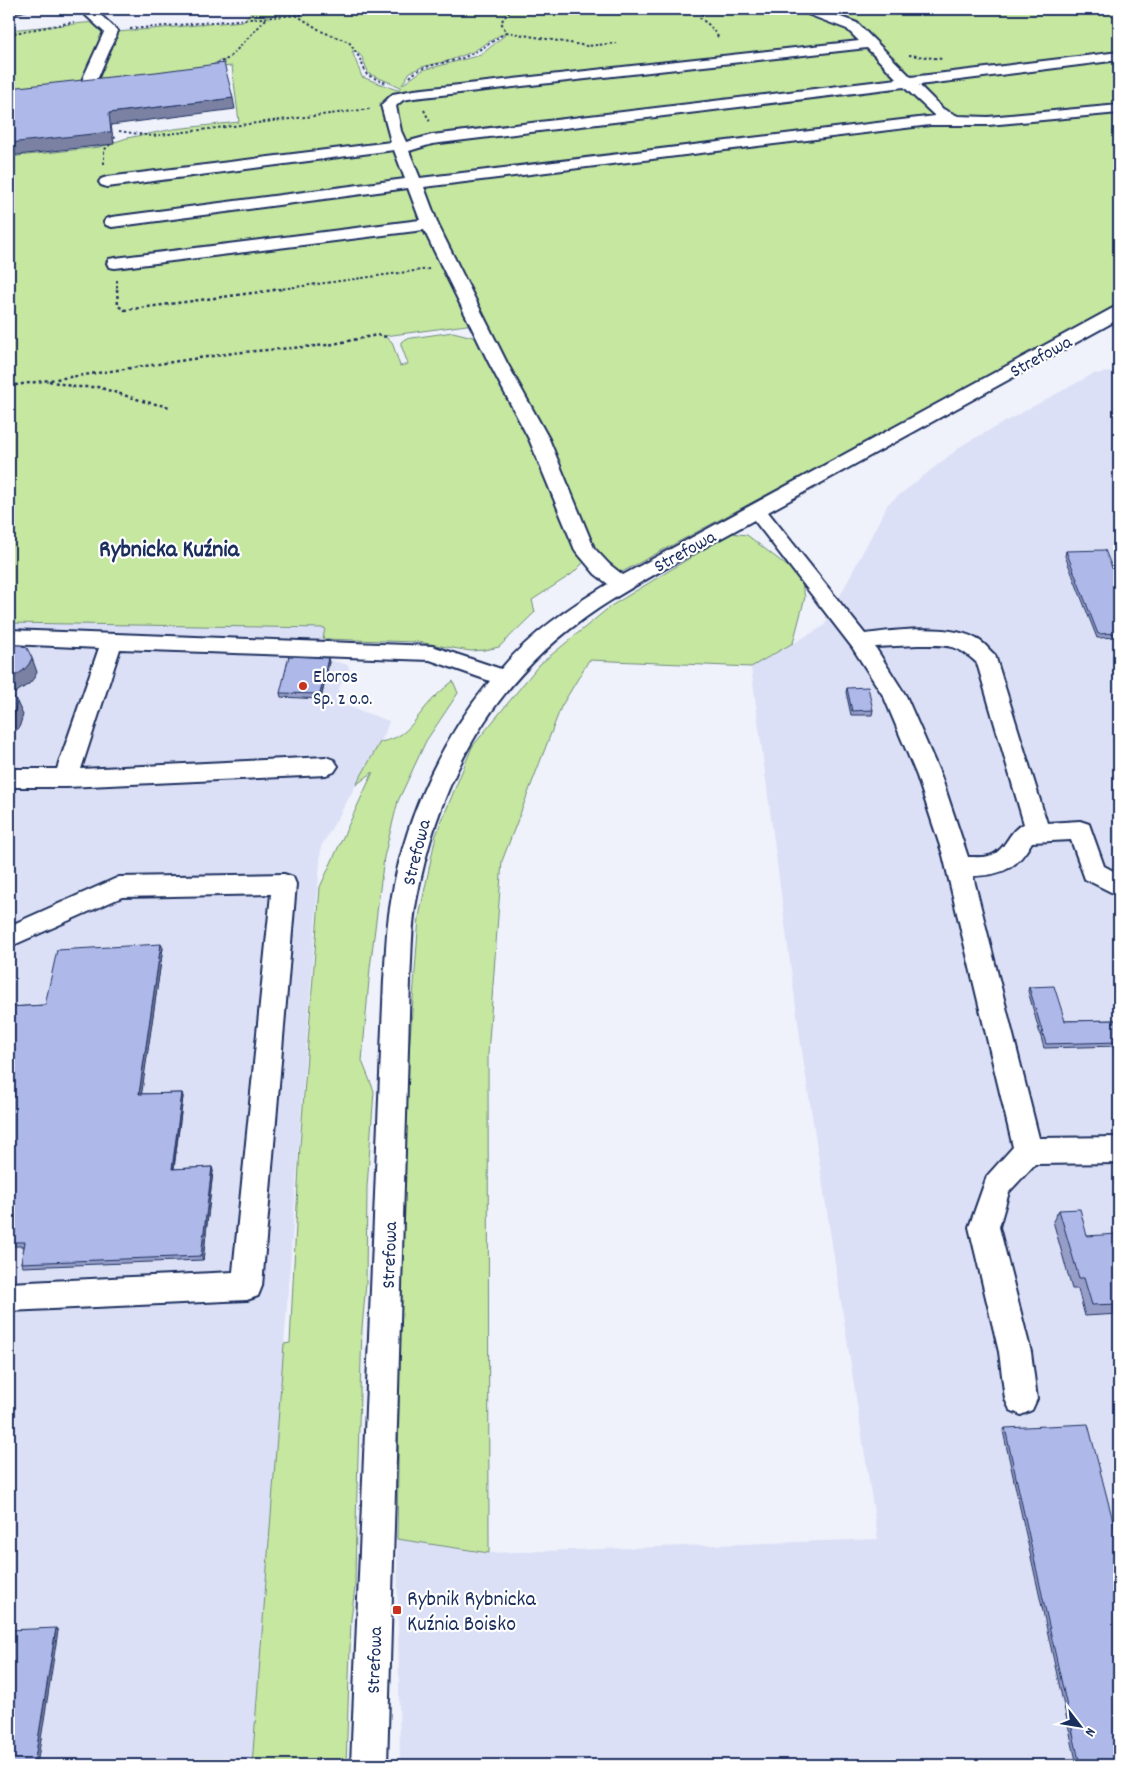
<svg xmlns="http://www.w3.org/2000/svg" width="1128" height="1774" viewBox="0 0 1128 1774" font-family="Dekko,sans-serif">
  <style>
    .built { fill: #dce0f6 }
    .green { fill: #c5e7a0; stroke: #708b7f; fill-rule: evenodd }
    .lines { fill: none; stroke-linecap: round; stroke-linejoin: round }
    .minor-casing { stroke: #1b2f5e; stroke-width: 4 }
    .path-far1 { stroke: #1b2f5e; stroke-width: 2; stroke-dasharray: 2.5 2.5; stroke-linecap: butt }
    .path { stroke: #1b2f5e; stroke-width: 2.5; stroke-dasharray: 3 3; stroke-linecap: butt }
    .minor { fill: #fff; fill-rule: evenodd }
    .wall { fill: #969ec8; stroke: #1b2f5e }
    .shaded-wall { fill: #7a81a3; stroke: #1b2f5e }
    .building { fill: #aeb8e9; stroke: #1b2f5e }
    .poi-dot { fill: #c8321e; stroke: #fff; stroke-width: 2 }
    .labels { text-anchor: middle; stroke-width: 4.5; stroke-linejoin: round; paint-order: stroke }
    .street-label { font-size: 19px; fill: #1b2f5e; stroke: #fff }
    .poi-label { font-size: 19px; fill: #1b2f5e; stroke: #fff; text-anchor: start }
    .near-poi-label { font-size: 22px; fill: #1b2f5e; stroke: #fff; text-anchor: start }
    .district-label { font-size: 24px; font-weight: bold; fill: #1b2f5e; stroke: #fff }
  </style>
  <rect width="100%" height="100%" fill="#eff1fb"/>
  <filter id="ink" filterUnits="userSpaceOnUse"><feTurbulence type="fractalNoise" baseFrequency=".02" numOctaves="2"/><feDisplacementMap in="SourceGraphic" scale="10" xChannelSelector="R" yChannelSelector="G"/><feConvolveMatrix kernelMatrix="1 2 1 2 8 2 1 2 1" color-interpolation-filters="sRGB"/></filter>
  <g filter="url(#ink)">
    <g class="built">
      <path d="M1119 371V1765H400L397 1539 489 1553 878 1539 801 1045 751 667 824 626 888 504 964 444 1093 374Z"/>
      <path d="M9 623 326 628 318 657 348 665 350 674 340 685 336 702 389 721 384 736 321 847 253 1765H9Z"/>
    </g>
    <g class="green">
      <path d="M288 9H1062L1054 10 1047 15 1083 9H1119V306L620 573 595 551 572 574 532 600 535 612 499 647 485 650 470 651 418 642 323 639 325 628 9 623V157L100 147 127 138 174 129 239 122 232 66 212 68 225 61H219L205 69 90 82 117 32 243 21 251 12ZM500 35H505L481 55 423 70 402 85 410 72 422 67 448 61 472 52ZM352 51H356L362 57 369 74 401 87 397 90 362 77ZM460 269 481 339 453 332 405 339 401 342V345L408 364 400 366 392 342 385 336 474 324 449 274 443 271Z"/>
      <path d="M95 22 104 34 81 82 9 91V30Z"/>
      <path d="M731 533 747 535 800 576 805 597 793 643 751 667 589 660 561 707 502 861 488 1054 489 1553 397 1539 403 1134 419 917 436 835 472 747 539 665 611 606Z"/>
      <path d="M453 681 458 693 426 741 398 801 384 857 370 968 362 1061 374 1091 367 1187 366 1283 362 1328 356 1523 355 1587 351 1619 346 1765H252L284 1344 290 1343 300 1146 320 887 373 772 356 785 380 742C405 738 411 725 425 708 433 698 443 689 453 681Z"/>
    </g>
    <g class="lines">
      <defs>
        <g id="minor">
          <path d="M79 9H94L118 31 96 82 116 81 118 84 116 87 86 91 81 90 79 87 104 32Z"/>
          <path d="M801 9H819L857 23 911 77 1119 52V60L919 85 943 109 958 116 988 117 1119 105V113L988 125H930L424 187 439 227 507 363 549 439 594 548 609 564 623 575 1113 308 1119 307V319L768 512 865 634C896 630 954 623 980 641 986 645 990 651 995 655L1047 823 1080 821 1089 824 1104 866 1119 874V896L1085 879 1071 840 1032 842C1017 868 1003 875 973 876L1039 1138 1119 1137V1163L1035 1164 1009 1192 999 1227 1031 1352 1037 1399 1032 1410 1021 1415 1010 1410 1005 1399 999 1352 969 1227 987 1176 1013 1147 943 855 917 776 884 697 852 647 754 520C702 549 648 576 599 608 494 678 440 775 417 897 411 924 412 952 410 980L387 1765H351L384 980C386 956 386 932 390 908 402 826 437 745 490 681L430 660 120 649 81 769 326 757 334 760 338 766 334 772 326 775 66 787H9V769H57L99 648 9 644V630L432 646 501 669C530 634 570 607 608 584L595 574 575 550 529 439 489 363 424 230 115 268 109 267 107 263 109 259 115 258 420 220 408 188 112 227 106 225 104 222 106 219 112 217 405 179 394 150 107 187 101 185 99 182 101 179 107 177 391 142 381 105 393 94 414 90 859 41 847 29 802 12ZM867 48 897 79 432 135 406 142 401 131 396 106 403 100 414 98ZM904 87 935 116 420 178 409 151 432 144ZM918 645C946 645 956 643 977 663L1024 824C1009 829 1007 849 992 855 985 858 976 857 968 857L941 776 906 696 875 647Z"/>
          <path d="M284 874 293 877 296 884 262 1286 258 1296 247 1300 9 1311V1283L233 1272 271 894 122 897 9 947V926L119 877Z"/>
        </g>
      </defs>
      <use href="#minor" class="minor-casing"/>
      <g class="path-far1">
        <path d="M706 9 700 18 709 25 719 38"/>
        <path d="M296 15 323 32 349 42 359 57 367 75 386 83"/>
        <path d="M130 29 369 9"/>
        <path d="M506 32 587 46 616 43"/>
        <path d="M9 34 74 22"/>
        <path d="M909 55 942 59"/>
        <path d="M212 66 229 58 268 17"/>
        <path d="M410 77C422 63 448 64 465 57 480 50 493 42 506 32L501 22 511 9"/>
        <path d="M424 110 430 122"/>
        <path d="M119 131 152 136 370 109"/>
        <path d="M104 164V150L115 140 114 135"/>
        <path d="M117 280V290"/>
        <path d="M273 290 429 269"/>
      </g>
      <g class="path">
        <path d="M117 289 118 306 125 310 282 289"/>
        <path d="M49 381 75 387H98L146 402 170 407"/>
        <path d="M9 386 233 353 328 345 377 335 387 337"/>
      </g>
      <use href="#minor" class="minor"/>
    </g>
    <g class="wall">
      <path d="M1066 551 1119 585V637L1097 638 1065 556Z"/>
      <path d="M329 662 321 699 281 697 280 693Z"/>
      <path d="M847 688 873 710 872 715H851L846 692Z"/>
      <path d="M1119 726V758L1113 741Z"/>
      <path d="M163 948 141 1094 182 1093 183 1097 174 1169 212 1167 213 1171 203 1260 23 1267 21 1263 24 1246H9V1007L45 1005Z"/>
      <path d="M1029 987 1065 1021 1119 1020V1046L1044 1048 1028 991Z"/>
      <path d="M1059 1210 1087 1236 1119 1242V1314L1085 1316 1078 1289H1072L1053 1221Z"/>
      <path d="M1005 1428 1119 1765H1077L1003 1431Z"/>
    </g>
    <g class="shaded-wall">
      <path d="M9 9H33L9 16Z"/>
      <path d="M233 98 235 109 111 125 114 144 9 156V143L109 113Z"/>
      <path d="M32 658 37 672 34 678 29 684 10 696 9 692V680Z"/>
      <path d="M328 658 329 662 321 699 320 694Z"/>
      <path d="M17 702 23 715 19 728 9 736V718Z"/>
      <path d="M161 944 163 948 141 1098 139 1094Z"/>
      <path d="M182 1093 183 1097 173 1173 172 1169Z"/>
      <path d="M212 1167 213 1171 203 1260 201 1256Z"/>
      <path d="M56 1628 58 1631 37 1765H34Z"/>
    </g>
    <g class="building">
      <path d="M224 63 233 98 109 113 111 132 9 143V88L156 72Z"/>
      <path d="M1105 550 1119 585V633L1098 634 1066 551Z"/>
      <path d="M9 645H20L27 648 32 658 29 664 24 670 9 680Z"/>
      <path d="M289 656 328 658 320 694 280 693Z"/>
      <path d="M868 687 873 710 852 711 847 688Z"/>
      <path d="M9 688 17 702 14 714 9 718Z"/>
      <path d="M161 944 139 1094 182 1093 172 1169 212 1167 201 1256 21 1263 25 1242H9V1007L45 1005 57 950Z"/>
      <path d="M1054 986 1065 1021 1119 1020V1042L1046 1044 1029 987Z"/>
      <path d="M1080 1209 1087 1236 1117 1234 1119 1242V1304L1092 1305 1084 1278H1079L1059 1210Z"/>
      <path d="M1088 1424 1119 1544V1765H1080L1005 1428Z"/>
      <path d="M56 1628 34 1765H9V1630Z"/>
    </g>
  </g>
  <g class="poi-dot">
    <circle cx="303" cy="686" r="5"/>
    <rect x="392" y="1605" width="10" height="10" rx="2.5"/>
  </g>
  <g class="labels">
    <g class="street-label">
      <text transform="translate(1040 355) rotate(-29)" y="7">Strefowa</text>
      <text transform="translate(684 550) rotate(-29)" y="7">Strefowa</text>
      <text transform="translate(415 852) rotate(-76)" y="7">Strefowa</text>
      <text transform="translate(388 1255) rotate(-88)" y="7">Strefowa</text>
      <text transform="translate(373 1660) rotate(-88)" y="7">Strefowa</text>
    </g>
    <g class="poi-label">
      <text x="313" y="682">Eloros<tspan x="313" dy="22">Sp. z o.o.</tspan></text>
    </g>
    <g class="near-poi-label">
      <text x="407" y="1605">Rybnik Rybnicka<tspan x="407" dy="25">Kuźnia Boisko</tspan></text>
    </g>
    <g class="district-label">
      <text x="169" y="556">Rybnicka Kuźnia</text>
    </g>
  </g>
  <rect width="1128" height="1774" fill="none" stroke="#fff" stroke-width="30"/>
  <rect x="15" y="15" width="1098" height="1744" fill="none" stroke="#1b2f5e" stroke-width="2" filter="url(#ink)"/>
  <g transform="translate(1080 1726) rotate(121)" stroke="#ffffff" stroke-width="4" paint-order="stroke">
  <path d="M0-4L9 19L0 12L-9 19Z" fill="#1b2f5e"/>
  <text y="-8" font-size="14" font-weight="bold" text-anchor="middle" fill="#1b2f5e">N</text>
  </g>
</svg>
